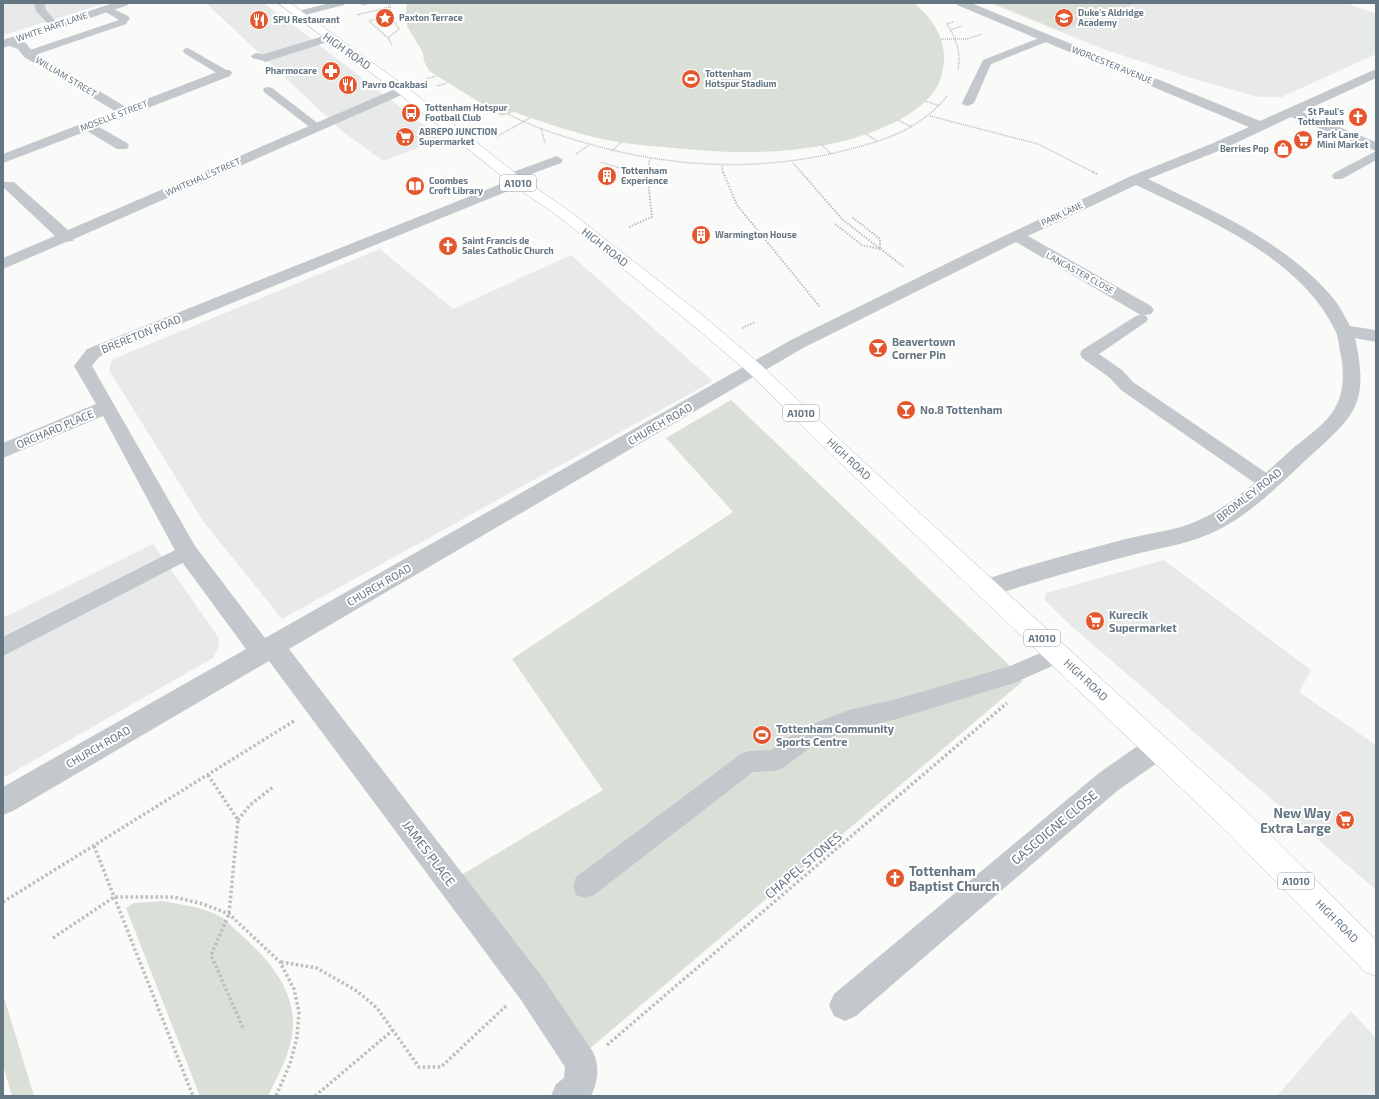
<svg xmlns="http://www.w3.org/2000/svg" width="1379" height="1099" viewBox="0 0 1379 1099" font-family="'Exo 2',sans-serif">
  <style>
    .built { fill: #e8e9e9 }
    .green { fill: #dadfd7 }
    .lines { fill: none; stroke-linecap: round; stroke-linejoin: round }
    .primary-casing { stroke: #b5babe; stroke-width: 1 }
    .path-far2 { stroke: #bbbfc2; stroke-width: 1.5; stroke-dasharray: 1 1; stroke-linecap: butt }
    .path-far1 { stroke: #bbbfc2; stroke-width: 2; stroke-dasharray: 1.5 1.5; stroke-linecap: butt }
    .path { stroke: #bbbfc2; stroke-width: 3.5; stroke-dasharray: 2.5 2.5; stroke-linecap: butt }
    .service { fill: #c3c8cc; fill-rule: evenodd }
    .minor { fill: #c3c8cc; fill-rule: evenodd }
    .tertiary { fill: #c3c8cc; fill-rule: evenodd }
    .primary { fill: #fff; fill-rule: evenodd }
    .labels { text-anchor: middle; stroke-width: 4; stroke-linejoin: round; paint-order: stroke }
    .far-poi-label { font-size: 9px; font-weight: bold; fill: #657683; stroke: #fff; text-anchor: start }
    .far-street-label { font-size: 9px; fill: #657683; stroke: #fff }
    .shield { fill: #fff; stroke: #939fa8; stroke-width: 1 }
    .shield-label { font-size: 10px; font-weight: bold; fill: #657683 }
    .street-label { font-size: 11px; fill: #657683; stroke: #fff }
    .poi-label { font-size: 11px; font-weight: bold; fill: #657683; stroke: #fff; text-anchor: start }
    .near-poi-label { font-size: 13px; font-weight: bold; fill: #657683; stroke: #fff; text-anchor: end }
    .near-street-label { font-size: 13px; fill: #657683; stroke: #fff }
  </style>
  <rect width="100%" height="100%" fill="#fafaf8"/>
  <g class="built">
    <path d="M3 3H107L3 35Z"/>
    <path d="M206 3H264L442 139 383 161 342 131Z"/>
    <path d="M989 3H1346L1376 14V54L1282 97H1259L1197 80 1103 49Z"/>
    <path d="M380 249 453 309 571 255 713 381 282 619 203 521 109 370 112 360 123 355Z"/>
    <path d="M153 544 219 638 218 647 213 658 3 778V618Z"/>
    <path d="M1164 560 1311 670 1299 692 1376 745V890L1067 622 1045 600 1046 593Z"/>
    <path d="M1351 1011 1376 1038V1096H1277Z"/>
  </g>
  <g class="green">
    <path d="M407 3H914C938 23 950 47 941 77 935 99 909 116 889 125 819 157 738 155 663 147 644 145 625 144 606 140 575 133 544 123 514 112L502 116 429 71 424 61 423 53 407 26 406 13Z"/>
    <path d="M994 3H1136L1061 31Z"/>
    <path d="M731 400 1008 664 1023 681 588 1050 458 877 603 790 512 659 733 512 666 438Z"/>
    <path d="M163 901C183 905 203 907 221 917 227 920 232 927 237 931 263 954 291 983 293 1019 294 1047 280 1072 268 1096H200L126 908 134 903Z"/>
    <path d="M3 994 34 1096H12L3 1065Z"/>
  </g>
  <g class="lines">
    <defs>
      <path id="primary" d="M278 3H290L406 87 523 179 568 210 701 314 761 365 853 452 1246 811 1376 940V976L1365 972 1226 831 839 462 749 373 689 322 558 216 513 185 398 93Z"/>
    </defs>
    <use href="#primary" class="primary-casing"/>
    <g class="path-far2">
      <path d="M390 3 391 17 399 29 388 38 392 45"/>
      <path d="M362 5 370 3"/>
      <path d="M357 15 389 7"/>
      <path d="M953 22 947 24C957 40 961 52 958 71"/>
      <path d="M950 30 962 26"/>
      <path d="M388 38 369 21 391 15"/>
      <path d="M941 39H967L982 34"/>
      <path d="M426 79 436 76"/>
      <path d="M437 86 447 83"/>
      <path d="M925 101 940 106"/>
      <path d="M508 114C535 128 564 137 593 145 679 169 768 172 854 148 890 139 923 126 947 96"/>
      <path d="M930 116 1038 144 1095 173"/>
      <path d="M898 120 912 127"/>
      <path d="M541 129 545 143"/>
      <path d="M866 134 877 141"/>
      <path d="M496 137 530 118"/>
      <path d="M822 145 831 154"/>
      <path d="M612 151 621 142"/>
      <path d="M576 154 589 145"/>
      <path d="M601 162 635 173"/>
      <path d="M793 163 802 173"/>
      <path d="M722 166 723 173"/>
      <path d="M647 173 650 158"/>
    </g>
    <g class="path-far1">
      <path d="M633 172 635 173"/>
      <path d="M723 172 737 205 820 307"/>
      <path d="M801 172 843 220 904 267"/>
      <path d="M1093 172 1097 174"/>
      <path d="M835 224 862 245 880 249V239L852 217"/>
      <path d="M629 227 652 217 647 172"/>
      <path d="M742 328 755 322"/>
    </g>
    <g class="path">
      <path d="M208 775 238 820 229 914 211 955 244 1030"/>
      <path d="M238 820 250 805 273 787"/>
      <path d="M94 846 193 1096"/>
      <path d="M3 902 294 721"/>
      <path d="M53 938 114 897H174L203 904 229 914 280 962 294 989 299 1012 297 1037 290 1064 276 1096"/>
      <path d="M281 962 317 968 357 991 377 1008 419 1067H441L506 1006"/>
      <path d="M607 1045 1007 703"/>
      <path d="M315 1096 393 1030"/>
    </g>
    <g class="service">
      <path d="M34 3H44L46 10 60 26 58 28H52L36 11Z"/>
      <path d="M330 3H346L344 5 297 17 292 14 294 12Z"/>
      <path d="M107 6 128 16 130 18 126 24 32 56 28 57 23 54 24 52 119 20 104 11 102 9 104 7Z"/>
      <path d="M1047 35 1051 36 1052 38 1051 40 991 64 974 103 968 106 964 105 962 103 983 60Z"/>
      <path d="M188 48 228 71 229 73 228 75H220L184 53 183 51 184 49Z"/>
      <path d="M256 53 269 56 270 58 265 61 252 58 251 56Z"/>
      <path d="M268 87 272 88 320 125 322 127 320 129H312L264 92 263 90 264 88Z"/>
      <path d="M1376 151V160L1342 179H1334L1332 176 1334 173Z"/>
      <path d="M557 156 563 160 561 163 515 180 511 181 505 177 507 174Z"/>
      <path d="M1141 314 1146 316 1148 319 1146 322 1099 354 1122 370 1133 382 1274 478 1277 483 1274 488 1268 490 1262 488 1121 390 1110 378 1082 358 1080 354 1082 350 1136 316Z"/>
      <path d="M187 544 194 547 197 552 194 557 3 656V637Z"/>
      <path d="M1059 645 1066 648 1069 654 1066 660 1014 683 897 719 850 730 816 743 783 768 775 771 753 772 594 895 585 898 576 895 573 886 576 877 741 754 749 751 771 750 800 729 849 710 897 699 1010 666Z"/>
    </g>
    <g class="minor">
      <path d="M956 3H971L1260 121 1376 69V78L1302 112 1376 142V151L1291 117 1221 150 1148 179C1213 211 1285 241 1333 298 1340 306 1345 317 1350 326L1376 330V342L1355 338C1370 406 1354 416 1307 459 1280 484 1253 512 1220 529 1194 543 1164 547 1136 554 1086 567 1037 581 988 597L980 595 977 588 980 581C1028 565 1077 552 1126 539 1149 533 1175 531 1197 521 1234 505 1262 476 1291 450 1306 437 1327 424 1336 406 1344 392 1344 371 1341 356 1339 348 1339 338 1335 330 1300 257 1205 218 1136 185L1028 236 1151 306 1154 310 1151 314 1145 315 1139 314 1016 242 803 348 289 649 543 978 593 1052C600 1067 598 1081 591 1096H551L556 1084 564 1078 565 1067 521 1000 269 661 13 811 3 815V787L246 649 179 558 103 416 3 458V443L96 404 74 366 87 349 513 179H523L525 182 523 185 99 357 92 366 195 546 265 638 791 340 962 256 1131 176 1211 144 1249 127 957 5Z"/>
      <path d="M330 34 336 38 334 40 265 62 259 58 261 55Z"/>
      <path d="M8 38 26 43 32 51 126 107 222 70H230L232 73 230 76 99 127 127 143 129 146 127 149H117L87 131 3 163V154L115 111 24 57 18 49 4 44 3 41Z"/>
      <path d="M402 86 408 90 406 93 74 239 73 241 66 242 3 269V258L55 236 4 188V182H14L68 230Z"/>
      <path d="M1158 735 1167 738 1171 747 1167 756 1117 791 856 1016 845 1021 834 1016 829 1005 834 994 1099 773 1149 738Z"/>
    </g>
    <path class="tertiary" d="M113 3H129L128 5 3 48V40Z"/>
    <use href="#primary" class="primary"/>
  </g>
  <defs>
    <symbol id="sight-disc" viewBox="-11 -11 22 22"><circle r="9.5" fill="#e4572e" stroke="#fff"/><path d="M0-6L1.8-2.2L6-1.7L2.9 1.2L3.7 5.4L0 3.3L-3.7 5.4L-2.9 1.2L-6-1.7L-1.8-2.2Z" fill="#fff"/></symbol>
    <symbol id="school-disc" viewBox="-11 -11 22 22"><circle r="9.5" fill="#e4572e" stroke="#fff"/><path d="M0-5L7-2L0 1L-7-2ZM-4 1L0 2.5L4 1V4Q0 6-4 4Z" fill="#fff"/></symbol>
    <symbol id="restaurant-disc" viewBox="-11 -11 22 22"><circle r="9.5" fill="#e4572e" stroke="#fff"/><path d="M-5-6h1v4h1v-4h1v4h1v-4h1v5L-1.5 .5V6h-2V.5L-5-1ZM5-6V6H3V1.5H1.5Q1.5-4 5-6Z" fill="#fff"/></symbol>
    <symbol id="pharmacy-disc" viewBox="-11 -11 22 22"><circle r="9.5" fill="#e4572e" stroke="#fff"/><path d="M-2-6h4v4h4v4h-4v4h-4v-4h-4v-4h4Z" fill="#fff"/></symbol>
    <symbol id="stadium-disc" viewBox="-11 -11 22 22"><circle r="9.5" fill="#e4572e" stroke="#fff"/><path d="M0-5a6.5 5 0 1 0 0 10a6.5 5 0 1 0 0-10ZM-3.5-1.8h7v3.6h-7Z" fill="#fff"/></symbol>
    <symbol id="bus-disc" viewBox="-11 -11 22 22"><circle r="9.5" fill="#e4572e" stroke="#fff"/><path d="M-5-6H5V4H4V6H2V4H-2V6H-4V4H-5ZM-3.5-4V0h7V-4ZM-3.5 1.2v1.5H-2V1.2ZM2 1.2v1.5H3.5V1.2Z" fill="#fff"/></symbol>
    <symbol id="church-disc" viewBox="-11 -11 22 22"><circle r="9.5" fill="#e4572e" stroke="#fff"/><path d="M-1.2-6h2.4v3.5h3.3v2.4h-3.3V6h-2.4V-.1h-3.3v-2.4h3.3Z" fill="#fff"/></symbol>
    <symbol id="supermarket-disc" viewBox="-11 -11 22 22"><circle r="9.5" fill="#e4572e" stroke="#fff"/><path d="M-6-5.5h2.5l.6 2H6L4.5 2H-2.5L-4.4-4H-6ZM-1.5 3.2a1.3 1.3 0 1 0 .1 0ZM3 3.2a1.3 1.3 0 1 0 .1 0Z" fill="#fff"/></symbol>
    <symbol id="shop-disc" viewBox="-11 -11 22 22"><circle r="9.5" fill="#e4572e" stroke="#fff"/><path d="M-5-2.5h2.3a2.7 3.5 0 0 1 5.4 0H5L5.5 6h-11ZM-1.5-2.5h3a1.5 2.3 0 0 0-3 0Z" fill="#fff"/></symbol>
    <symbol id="building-disc" viewBox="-11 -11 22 22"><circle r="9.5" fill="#e4572e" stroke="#fff"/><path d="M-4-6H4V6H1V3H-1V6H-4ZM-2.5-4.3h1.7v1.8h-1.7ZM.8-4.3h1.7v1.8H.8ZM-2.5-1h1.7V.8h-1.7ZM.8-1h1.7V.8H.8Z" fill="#fff"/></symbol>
    <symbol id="library-disc" viewBox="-11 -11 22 22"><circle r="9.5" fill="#e4572e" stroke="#fff"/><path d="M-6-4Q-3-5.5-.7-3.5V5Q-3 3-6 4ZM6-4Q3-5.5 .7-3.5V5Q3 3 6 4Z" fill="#fff"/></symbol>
    <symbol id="bar-disc" viewBox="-11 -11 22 22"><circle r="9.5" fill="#e4572e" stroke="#fff"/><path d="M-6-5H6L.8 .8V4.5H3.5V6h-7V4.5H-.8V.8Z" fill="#fff"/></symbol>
  </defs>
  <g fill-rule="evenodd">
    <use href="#sight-disc" x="374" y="7" width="22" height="22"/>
    <use href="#school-disc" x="1053" y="7" width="22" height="22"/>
    <use href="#restaurant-disc" x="248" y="9" width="22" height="22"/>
    <use href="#pharmacy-disc" x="320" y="60" width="22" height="22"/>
    <use href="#stadium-disc" x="680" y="68" width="22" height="22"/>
    <use href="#restaurant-disc" x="337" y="74" width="22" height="22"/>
    <use href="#bus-disc" x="400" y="102" width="22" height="22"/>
    <use href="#church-disc" x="1347" y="106" width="22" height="22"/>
    <use href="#supermarket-disc" x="394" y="126" width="22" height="22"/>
    <use href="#supermarket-disc" x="1292" y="129" width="22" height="22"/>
    <use href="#shop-disc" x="1272" y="138" width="22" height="22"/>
    <use href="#building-disc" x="596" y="165" width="22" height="22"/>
    <use href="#library-disc" x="404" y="175" width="22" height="22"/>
    <use href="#building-disc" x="690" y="224" width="22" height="22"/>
    <use href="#church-disc" x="437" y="235" width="22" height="22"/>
    <use href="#bar-disc" x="867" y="337" width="22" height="22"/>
    <use href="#bar-disc" x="895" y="399" width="22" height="22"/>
    <use href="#supermarket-disc" x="1084" y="610" width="22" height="22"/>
    <use href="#stadium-disc" x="751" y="724" width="22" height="22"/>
    <use href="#supermarket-disc" x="1334" y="809" width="22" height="22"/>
    <use href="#church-disc" x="884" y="867" width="22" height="22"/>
  </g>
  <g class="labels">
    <g class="far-poi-label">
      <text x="1078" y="16">Duke's Aldridge<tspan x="1078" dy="10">Academy</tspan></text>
      <text x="399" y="21">Paxton Terrace</text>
      <text x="273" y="23">SPU Restaurant</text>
      <text x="317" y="74" text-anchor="end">Pharmocare</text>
      <text x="705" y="77">Tottenham<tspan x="705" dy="10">Hotspur Stadium</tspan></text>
      <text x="362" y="88">Pavro Ocakbasi</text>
      <text x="425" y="111">Tottenham Hotspur<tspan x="425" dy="10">Football Club</tspan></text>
      <text x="1344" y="115" text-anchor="end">St Paul's<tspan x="1344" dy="10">Tottenham</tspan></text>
      <text x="419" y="135">ABREPO JUNCTION<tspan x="419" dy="10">Supermarket</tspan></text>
      <text x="1317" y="138">Park Lane<tspan x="1317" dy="10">Mini Market</tspan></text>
      <text x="1269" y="152" text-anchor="end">Berries Pop</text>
      <text x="621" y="174">Tottenham<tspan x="621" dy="10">Experience</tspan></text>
      <text x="429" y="184">Coombes<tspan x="429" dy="10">Croft Library</tspan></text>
      <text x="715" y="238">Warmington House</text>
      <text x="462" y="244">Saint Francis de<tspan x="462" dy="10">Sales Catholic Church</tspan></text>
    </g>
    <g class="far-street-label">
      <text transform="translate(52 27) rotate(-19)" y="3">WHITE HART LANE</text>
      <text transform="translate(1112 65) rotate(22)" y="3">WORCESTER AVENUE</text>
      <text transform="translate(66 77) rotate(31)" y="3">WILLIAM STREET</text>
      <text transform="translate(114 116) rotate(-21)" y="3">MOSELLE STREET</text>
      <text transform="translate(203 177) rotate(-24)" y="3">WHITEHALL STREET</text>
      <text transform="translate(1062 214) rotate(-25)" y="3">PARK LANE</text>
      <text transform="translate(1080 273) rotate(29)" y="3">LANCASTER CLOSE</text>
    </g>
    <g class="shield">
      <rect x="500" y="175" width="36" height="16" rx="3"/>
      <rect x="783" y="405" width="36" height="16" rx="3"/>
      <rect x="1024" y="630" width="36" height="16" rx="3"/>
      <rect x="1278" y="873" width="36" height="16" rx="3"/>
    </g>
    <g class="shield-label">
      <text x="518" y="187">A1010</text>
      <text x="801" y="417">A1010</text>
      <text x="1042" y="642">A1010</text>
      <text x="1296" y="885">A1010</text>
    </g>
    <g class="street-label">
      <text transform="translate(347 51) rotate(35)" y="4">HIGH ROAD</text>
      <text transform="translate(605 247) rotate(38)" y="4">HIGH ROAD</text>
      <text transform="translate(141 334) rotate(-22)" y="4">BRERETON ROAD</text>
      <text transform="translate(660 424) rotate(-30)" y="4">CHURCH ROAD</text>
      <text transform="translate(55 429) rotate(-23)" y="4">ORCHARD PLACE</text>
      <text transform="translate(849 459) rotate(43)" y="4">HIGH ROAD</text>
      <text transform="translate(1249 495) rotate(-38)" y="4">BROMLEY ROAD</text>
      <text transform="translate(379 585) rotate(-30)" y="4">CHURCH ROAD</text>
      <text transform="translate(1086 680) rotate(43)" y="4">HIGH ROAD</text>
      <text transform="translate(98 747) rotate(-30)" y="4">CHURCH ROAD</text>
      <text transform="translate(1337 921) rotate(45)" y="4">HIGH ROAD</text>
    </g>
    <g class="poi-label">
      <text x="892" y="346">Beavertown<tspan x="892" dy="13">Corner Pin</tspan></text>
      <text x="920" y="414">No.8 Tottenham</text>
      <text x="1109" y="619">Kurecik<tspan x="1109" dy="13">Supermarket</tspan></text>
      <text x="776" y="733">Tottenham Community<tspan x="776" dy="13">Sports Centre</tspan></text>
    </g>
    <g class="near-poi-label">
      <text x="1331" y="818">New Way<tspan x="1331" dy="15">Extra Large</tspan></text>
      <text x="909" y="876" text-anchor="start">Tottenham<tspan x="909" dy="15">Baptist Church</tspan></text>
    </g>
    <g class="near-street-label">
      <text transform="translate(1054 827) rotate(-40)" y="5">GASCOIGNE CLOSE</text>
      <text transform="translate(429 853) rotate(53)" y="5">JAMES PLACE</text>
      <text transform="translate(803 865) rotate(-40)" y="5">CHAPEL STONES</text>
    </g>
  </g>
  <rect width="1379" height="1099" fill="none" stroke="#657683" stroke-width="8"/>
</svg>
